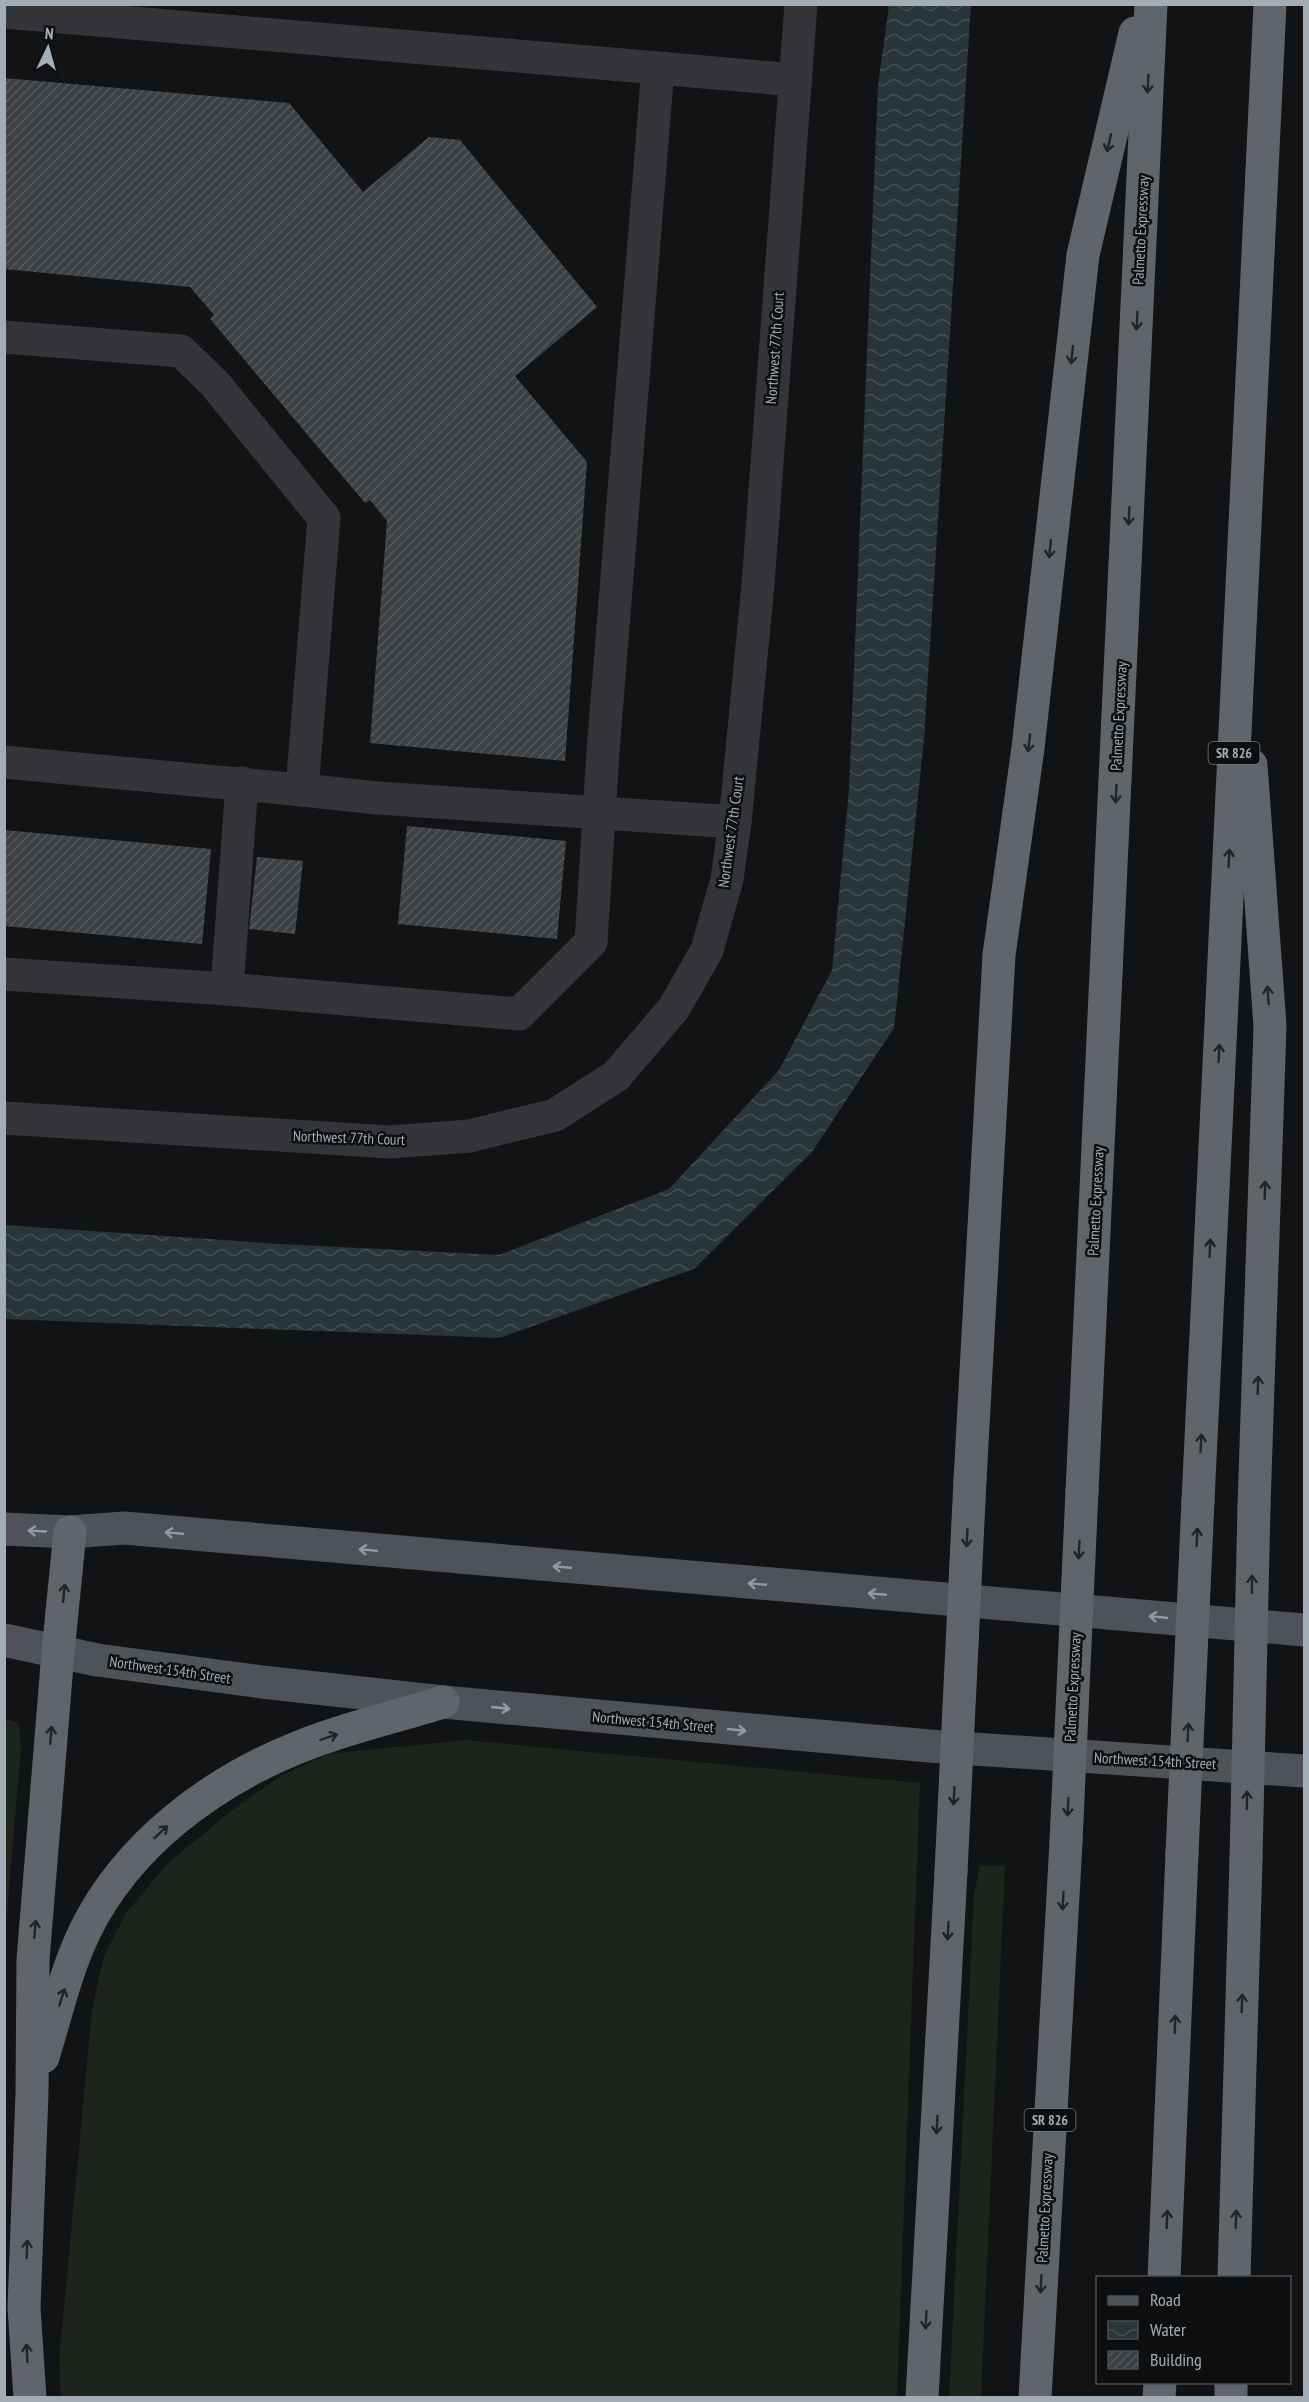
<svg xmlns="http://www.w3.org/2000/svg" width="1309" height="2402" viewBox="0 0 1309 2402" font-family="'PT Sans Narrow',sans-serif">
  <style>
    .grass { fill: #1d241c }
    .water { fill: url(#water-waves) }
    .building { fill: url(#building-hatch) }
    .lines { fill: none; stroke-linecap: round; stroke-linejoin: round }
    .minor { stroke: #333539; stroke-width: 33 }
    .major { stroke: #4f5359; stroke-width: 33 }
    .highway { stroke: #5f656b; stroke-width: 33 }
    .highway-bridge { stroke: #5f656b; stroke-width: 33 }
    .oneway { stroke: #222426 }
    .oneway2 { stroke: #929ba3 }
    .labels { text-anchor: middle; stroke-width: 5; stroke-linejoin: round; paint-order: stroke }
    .shield { fill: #0d0e0f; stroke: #767d84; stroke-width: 1.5 }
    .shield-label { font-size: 14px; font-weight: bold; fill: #a3adb6 }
    .street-label { font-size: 15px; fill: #a3adb6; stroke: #0d0e0f }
  </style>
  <defs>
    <pattern id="water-waves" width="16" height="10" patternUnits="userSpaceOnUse" patternTransform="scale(1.5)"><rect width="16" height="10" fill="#283539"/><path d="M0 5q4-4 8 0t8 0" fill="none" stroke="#445053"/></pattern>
    <pattern id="building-hatch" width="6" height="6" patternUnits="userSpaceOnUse" patternTransform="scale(1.5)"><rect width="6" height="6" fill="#3e4144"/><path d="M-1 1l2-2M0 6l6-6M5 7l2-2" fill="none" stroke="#575a5d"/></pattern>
  </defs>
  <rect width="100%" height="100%" fill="#121314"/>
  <g class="grass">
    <path d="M10 1720 19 1724 21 1749 5 1936 4 1721Z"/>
    <path d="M464 1740 920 1783 897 2397H61L59 2360 92 2009 104 1956 126 1913 168 1863 240 1804 281 1776 328 1754Z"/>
    <path d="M980 1865 1005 1866 981 2397H949L974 1895Z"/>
  </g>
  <path class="water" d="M889 5H971L924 739 894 1028 812 1152 694 1269 499 1338 5 1319V1225L280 1244 499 1255 669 1189 779 1070 832 970 849 789 878 85Z"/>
  <g class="building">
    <path d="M4 78 289 103 363 192 429 137 460 140 597 307 515 376 587 462 565 761 370 743 387 521 370 500 365 503 210 319 214 315 190 287 4 269Z"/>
    <path d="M407 826 566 841 557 939 398 924Z"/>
    <path d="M4 830 211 849 202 944 4 926Z"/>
    <path d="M257 857 303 861 295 934 249 929Z"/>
  </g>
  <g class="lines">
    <g class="minor">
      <path d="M4 12 658 68"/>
      <path d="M4 337 181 351 215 384 324 518 302 790 378 798 735 822"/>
      <path d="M4 762 302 790"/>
      <path d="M4 974 227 989 242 783"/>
      <path d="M227 989 519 1014 591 942 603 751 658 68 795 80"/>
      <path d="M4 1118 390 1142 470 1136 555 1115 616 1076 674 1008 707 950 727 879 735 822 758 585 801 4"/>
    </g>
    <g class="major">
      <path d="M4 1529 70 1532 124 1528 1304 1630"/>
      <path d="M4 1640 97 1660 262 1682 443 1702 929 1746 1304 1771"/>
    </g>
    <g class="highway">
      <path d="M1251 765 1270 1026 1254 1506"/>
      <path d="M970 1480 999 955 1028 748 1083 255 1135 33"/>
      <path d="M1082 1491 1151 4"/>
      <path d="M1198 1501 1270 4"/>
      <path d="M43 2057C56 2015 66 1970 85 1931 127 1845 211 1782 299 1747 345 1728 395 1717 443 1702"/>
      <path d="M1164 2278 1182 1853"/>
      <path d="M1234 2278 1246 1859"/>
      <path d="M30 2398 24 2308 32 2093 33 1960 58 1652 70 1532"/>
      <path d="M922 2398 951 1872"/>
      <path d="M1035 2398 1066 1842"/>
      <path d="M1159 2398 1160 2382"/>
      <path d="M1231 2398V2382"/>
    </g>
    <g class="highway-bridge">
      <path d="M1066 1842 1082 1491"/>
      <path d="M1182 1853 1198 1501"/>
      <path d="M1246 1859 1254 1506"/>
      <path d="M951 1872 970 1480"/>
    </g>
  </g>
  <defs><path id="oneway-shaft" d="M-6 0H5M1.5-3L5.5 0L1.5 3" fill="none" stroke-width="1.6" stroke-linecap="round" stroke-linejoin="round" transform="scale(1.5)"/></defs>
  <g class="oneway">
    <use href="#oneway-shaft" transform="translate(1148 84) rotate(93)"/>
    <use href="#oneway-shaft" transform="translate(1109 143) rotate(103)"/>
    <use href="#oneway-shaft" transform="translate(1137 321) rotate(93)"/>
    <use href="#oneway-shaft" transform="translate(1072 355) rotate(96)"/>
    <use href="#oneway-shaft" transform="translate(1129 516) rotate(93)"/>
    <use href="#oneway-shaft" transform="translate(1050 549) rotate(96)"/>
    <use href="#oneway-shaft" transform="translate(1029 743) rotate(97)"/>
    <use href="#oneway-shaft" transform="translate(1116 794) rotate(93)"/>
    <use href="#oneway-shaft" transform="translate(1229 858) rotate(-87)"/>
    <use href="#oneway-shaft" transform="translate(1268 995) rotate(-94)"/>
    <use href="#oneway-shaft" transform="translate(1219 1053) rotate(-87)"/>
    <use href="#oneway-shaft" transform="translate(1265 1190) rotate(-88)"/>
    <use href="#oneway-shaft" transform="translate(1210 1248) rotate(-87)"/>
    <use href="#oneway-shaft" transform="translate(1258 1385) rotate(-88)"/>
    <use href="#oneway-shaft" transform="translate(1201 1443) rotate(-87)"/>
    <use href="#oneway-shaft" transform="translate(1197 1537) rotate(-87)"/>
    <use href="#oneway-shaft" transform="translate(967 1538) rotate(93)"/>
    <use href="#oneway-shaft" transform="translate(1079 1550) rotate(93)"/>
    <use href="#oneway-shaft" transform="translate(1252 1584) rotate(-89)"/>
    <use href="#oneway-shaft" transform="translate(64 1593) rotate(-84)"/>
    <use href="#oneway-shaft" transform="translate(1188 1732) rotate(-87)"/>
    <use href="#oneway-shaft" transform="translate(51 1735) rotate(-85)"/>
    <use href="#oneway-shaft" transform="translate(329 1737) rotate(-18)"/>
    <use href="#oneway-shaft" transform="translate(954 1796) rotate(93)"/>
    <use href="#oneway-shaft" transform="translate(1247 1800) rotate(-89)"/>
    <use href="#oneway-shaft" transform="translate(1068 1807) rotate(93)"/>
    <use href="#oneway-shaft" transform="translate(161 1832) rotate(-43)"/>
    <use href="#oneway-shaft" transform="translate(1063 1901) rotate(93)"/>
    <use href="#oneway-shaft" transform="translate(35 1929) rotate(-85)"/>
    <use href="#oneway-shaft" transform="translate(948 1931) rotate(93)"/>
    <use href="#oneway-shaft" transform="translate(62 1997) rotate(-72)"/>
    <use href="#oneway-shaft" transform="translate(1242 2003) rotate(-88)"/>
    <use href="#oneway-shaft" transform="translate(1175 2024) rotate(-88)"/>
    <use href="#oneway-shaft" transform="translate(937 2125) rotate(93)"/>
    <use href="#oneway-shaft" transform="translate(1167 2219) rotate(-88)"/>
    <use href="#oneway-shaft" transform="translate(1236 2219) rotate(-88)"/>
    <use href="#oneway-shaft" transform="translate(27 2249) rotate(-88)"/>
    <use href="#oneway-shaft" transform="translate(1041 2284) rotate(93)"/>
    <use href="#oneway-shaft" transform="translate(926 2320) rotate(93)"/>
    <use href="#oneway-shaft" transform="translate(27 2353) rotate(-93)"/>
  </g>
  <g class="oneway2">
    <use href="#oneway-shaft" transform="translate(37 1531) rotate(-177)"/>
    <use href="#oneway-shaft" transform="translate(174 1533) rotate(-175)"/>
    <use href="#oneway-shaft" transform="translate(368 1550) rotate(-175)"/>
    <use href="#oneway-shaft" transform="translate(562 1567) rotate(-175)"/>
    <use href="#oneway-shaft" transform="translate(757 1584) rotate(-175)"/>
    <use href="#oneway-shaft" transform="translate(877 1594) rotate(-175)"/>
    <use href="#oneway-shaft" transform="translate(1158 1617) rotate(-175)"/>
    <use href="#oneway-shaft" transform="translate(501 1708) rotate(6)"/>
    <use href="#oneway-shaft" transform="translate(737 1730) rotate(6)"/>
  </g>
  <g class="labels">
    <g class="shield">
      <rect x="1208.5" y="742" width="51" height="22" rx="4.5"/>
      <rect x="1024.5" y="2109" width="51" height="22" rx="4.5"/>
    </g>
    <g class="shield-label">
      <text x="1234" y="758">SR 826</text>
      <text x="1050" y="2125">SR 826</text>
    </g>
    <g class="street-label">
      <text transform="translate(1141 230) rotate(-87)" y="5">Palmetto Expressway</text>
      <text transform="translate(775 348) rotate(-86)" y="5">Northwest 77th Court</text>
      <text transform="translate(1119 716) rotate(-87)" y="5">Palmetto Expressway</text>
      <text transform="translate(731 832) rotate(-82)" y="5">Northwest 77th Court</text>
      <text transform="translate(349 1138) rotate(2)" y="5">Northwest 77th Court</text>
      <text transform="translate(1096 1201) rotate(-87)" y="5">Palmetto Expressway</text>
      <text transform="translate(170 1670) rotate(8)" y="5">Northwest 154th Street</text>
      <text transform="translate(1073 1687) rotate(-87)" y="5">Palmetto Expressway</text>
      <text transform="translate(653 1722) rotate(5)" y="5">Northwest 154th Street</text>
      <text transform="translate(1155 1761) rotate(3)" y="5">Northwest 154th Street</text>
      <text transform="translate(1045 2208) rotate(-87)" y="5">Palmetto Expressway</text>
    </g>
  </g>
  <rect width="1309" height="2402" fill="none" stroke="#a3adb6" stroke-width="12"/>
  <rect x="1096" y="2276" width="195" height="108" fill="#0d0e0f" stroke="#494e52" stroke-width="1.5"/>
  <rect x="1108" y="2296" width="30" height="9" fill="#4f5359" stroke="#494e52" stroke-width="1.5"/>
  <text x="1150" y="2306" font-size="18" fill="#a3adb6">Road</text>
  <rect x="1108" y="2321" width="30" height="18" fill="url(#water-waves)" stroke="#494e52" stroke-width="1.5"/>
  <text x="1150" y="2336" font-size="18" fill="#a3adb6">Water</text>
  <rect x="1108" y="2351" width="30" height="18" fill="url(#building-hatch)" stroke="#494e52" stroke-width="1.5"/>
  <text x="1150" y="2366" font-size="18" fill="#a3adb6">Building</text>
  <g transform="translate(48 48) rotate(5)" stroke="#0d0e0f" stroke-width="4.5" paint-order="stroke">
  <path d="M0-4.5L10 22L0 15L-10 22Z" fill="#a3adb6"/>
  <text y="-9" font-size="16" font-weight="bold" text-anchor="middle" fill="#a3adb6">N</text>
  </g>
</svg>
